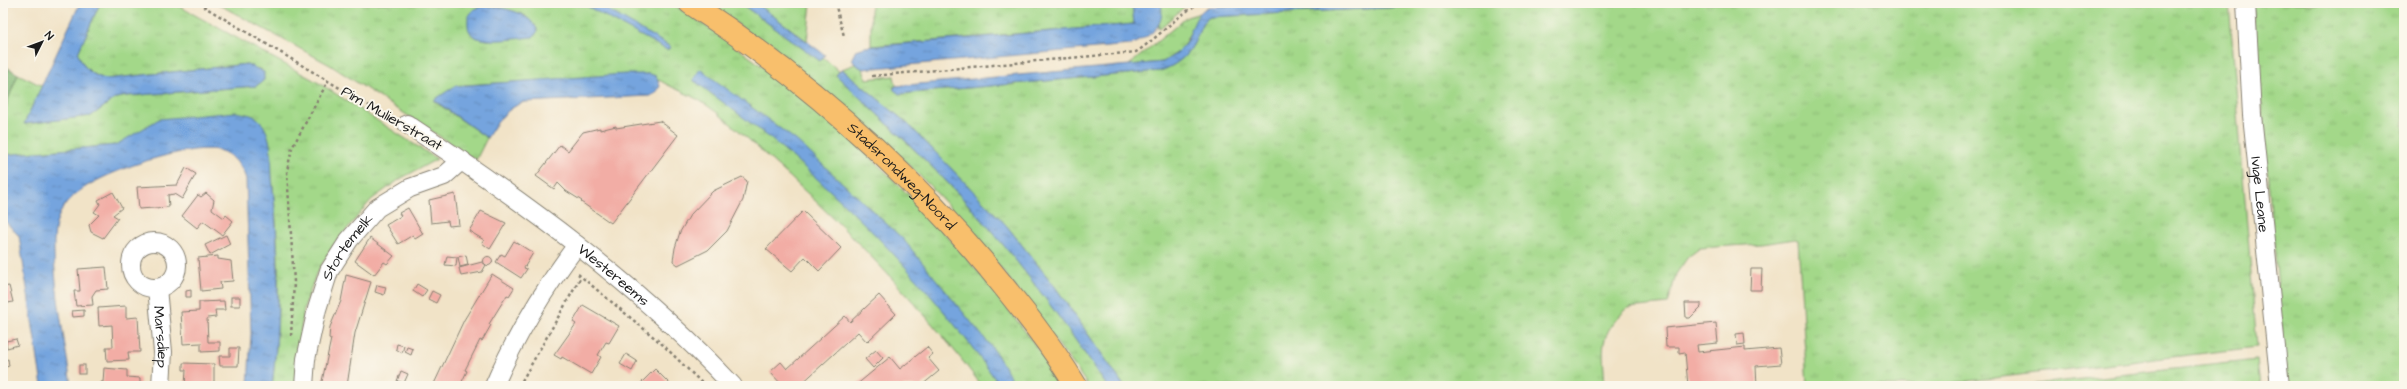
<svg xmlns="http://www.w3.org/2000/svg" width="2407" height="389" viewBox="0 0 2407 389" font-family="'Architects Daughter',sans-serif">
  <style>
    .grass { fill: url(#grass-tufts); stroke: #607a52; fill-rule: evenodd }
    .forest { fill: url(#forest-crowns); stroke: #4f6a48 }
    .water { fill: url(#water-ripples); stroke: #48607d }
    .building { fill: #f2ada5 }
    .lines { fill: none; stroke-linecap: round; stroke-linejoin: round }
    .minor-casing { stroke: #868072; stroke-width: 20 }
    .primary-casing { stroke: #868072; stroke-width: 24 }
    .path { stroke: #868072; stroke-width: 2.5; stroke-dasharray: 3 3; stroke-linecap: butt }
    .minor { stroke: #fff; stroke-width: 18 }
    .primary { stroke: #f8bf6c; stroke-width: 22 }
    .labels { text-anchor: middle; stroke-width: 4; stroke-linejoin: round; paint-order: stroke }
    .street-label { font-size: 15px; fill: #1c1c1c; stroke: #fbf7ec }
  </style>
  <defs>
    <pattern id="grass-tufts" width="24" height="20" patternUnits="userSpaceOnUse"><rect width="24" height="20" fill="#a3d889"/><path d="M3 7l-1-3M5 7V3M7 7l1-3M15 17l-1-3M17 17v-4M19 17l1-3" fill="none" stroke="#8cb976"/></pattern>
    <pattern id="forest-crowns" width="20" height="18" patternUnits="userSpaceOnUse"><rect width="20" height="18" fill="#82b875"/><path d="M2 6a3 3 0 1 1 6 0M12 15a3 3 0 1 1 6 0" fill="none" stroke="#6a955f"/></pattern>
    <pattern id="water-ripples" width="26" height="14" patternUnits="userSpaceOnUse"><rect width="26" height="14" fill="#75a4de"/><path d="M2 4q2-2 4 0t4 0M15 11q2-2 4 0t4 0" fill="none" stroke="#5f85b3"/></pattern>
  </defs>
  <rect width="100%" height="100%" fill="#fbf7ec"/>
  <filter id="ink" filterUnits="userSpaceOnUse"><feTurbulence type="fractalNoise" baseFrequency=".025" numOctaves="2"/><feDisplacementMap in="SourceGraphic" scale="8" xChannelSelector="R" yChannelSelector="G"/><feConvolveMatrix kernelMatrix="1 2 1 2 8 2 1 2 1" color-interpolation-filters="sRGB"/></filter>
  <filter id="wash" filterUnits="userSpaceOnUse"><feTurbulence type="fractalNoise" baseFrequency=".012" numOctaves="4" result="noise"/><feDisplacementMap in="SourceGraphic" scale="16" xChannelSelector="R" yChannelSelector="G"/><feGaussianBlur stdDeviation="0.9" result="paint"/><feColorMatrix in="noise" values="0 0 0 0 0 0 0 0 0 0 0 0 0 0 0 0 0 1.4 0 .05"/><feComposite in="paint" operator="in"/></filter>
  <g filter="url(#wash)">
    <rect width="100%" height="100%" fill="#f1e3c7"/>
    <g class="grass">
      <path d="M100 3H173L319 83 437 159 400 179 371 200 333 246 316 274 304 308 297 355 296 386H272C281 317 280 247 272 178 270 158 271 139 261 122L123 141 116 145 3 155V113L18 74 42 86 25 124 91 116 116 98 127 96 256 86 264 80 261 69H255L247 64 105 79C90 73 83 68 78 53Z"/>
      <path d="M216 3H671C830 104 959 231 1064 386H982C925 310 859 241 790 177 764 154 733 123 705 104 687 92 667 87 650 74L464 85 434 101 487 138 476 160 330 65ZM485 6 500 7 526 16 509 38 486 40Z"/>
      <path d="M708 3H740L820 61 823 57 839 71 836 75C886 123 937 169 983 221 1028 272 1069 329 1107 386H1088L1076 368C1029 307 985 242 931 187 862 117 787 59 708 3Z"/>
      <path d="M756 3H811L807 41Z"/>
      <path d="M871 3H1132L1134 24 871 46Z"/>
      <path d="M1161 3H1189L1160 28 1158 27Z"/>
      <path d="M1479 3H2229L2257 347 1926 386H1807L1798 240 1795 239 1761 244 1700 248 1688 257 1676 274 1668 304 1628 308C1597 335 1603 348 1605 386H1124L1056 288 1006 225 908 124 842 69 855 64 863 69 866 79 894 76 896 86 893 87 899 94 1159 71C1173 67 1186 58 1193 45 1199 36 1200 21 1210 17Z"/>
      <path d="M2252 3H2404V386H2287Z"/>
      <path d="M1200 13 1181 50 1163 62 1129 65 1187 17Z"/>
      <path d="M2257 360 2260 386H2018Z"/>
    </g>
    <path class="forest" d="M3 65 18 74 3 113Z"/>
    <g class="water">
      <path d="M80 3H100L78 53C83 68 90 74 105 79L247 64 264 72V80L256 86 127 96 116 98 91 116 24 124Z"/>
      <path d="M581 3H596L671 47 667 50Z"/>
      <path d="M740 3H756L825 55 820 61Z"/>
      <path d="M1132 3H1161C1166 27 1149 37 1130 45L863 69 855 64 852 58 856 50 865 47 1134 24Z"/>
      <path d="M1278 3H1479L1210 17C1200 21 1199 36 1193 45 1186 58 1173 67 1160 71L899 94 893 89 896 86 1163 62C1169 58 1177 54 1181 49 1193 37 1191 15 1208 7Z"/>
      <path d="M485 6C505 8 529 11 538 31L533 37C518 38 477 46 470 32 467 28 468 21 468 17L474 9Z"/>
      <path d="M700 69 797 141 903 239 994 350 1016 386H1000C941 300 868 222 789 154 759 128 725 104 693 80Z"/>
      <path d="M842 69 908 124 1006 225 1056 288 1124 386H1107C1069 329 1028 273 984 222 938 169 886 123 836 75Z"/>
      <path d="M625 74H650L656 76 660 86 656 93 650 96 524 102C505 109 497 122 487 138L434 100 455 86Z"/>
      <path d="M236 112C245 114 255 114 261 122 273 138 271 160 272 178 279 247 281 317 272 386H248L251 333 246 179C242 166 233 154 218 150 186 144 107 171 81 190 71 197 62 207 58 218 45 249 67 349 71 386H42L19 236 3 219V155L116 145 159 119Z"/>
    </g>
    <g id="blocks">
      <g class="building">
        <path d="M660 121 678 135 611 223 581 202 582 201 566 191 558 183 554 189 536 176 560 145 568 151 583 132 600 128V130L616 126V128Z"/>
        <path d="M186 168 196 174 182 199 174 194 168 195 169 207 139 209 137 187 177 185Z"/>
        <path d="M742 177 747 181 743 200 727 231 708 250 678 265 673 261 675 248 680 232 690 215 713 191Z"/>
        <path d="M113 192 122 208 113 215 118 218 103 238 91 232 89 225 99 215 94 212 100 204 98 200Z"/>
        <path d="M206 193 214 200 212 209 224 218 226 215 233 221 222 235 203 221 197 228 182 216 198 195 201 197Z"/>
        <path d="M455 194 459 225 449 226 448 221 431 223 429 200Z"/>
        <path d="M408 208 423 234 415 239 413 235 398 244 386 225 401 216 399 213Z"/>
        <path d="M481 211 506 223 490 249 482 243 484 240 469 231Z"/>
        <path d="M803 211 841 248 819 271 805 257 792 271 766 249Z"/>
        <path d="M226 235 230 244 210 255 205 245Z"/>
        <path d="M370 238 394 256 387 264 384 262 374 275 355 261Z"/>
        <path d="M514 241 533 253 524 268 527 269 521 278 496 262 501 254 505 256Z"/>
        <path d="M466 255 468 265 460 267 458 257Z"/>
        <path d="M218 256V259L231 261 233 281 220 282 221 289 201 291 198 258Z"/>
        <path d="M447 256 457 257 456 266 445 265Z"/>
        <circle cx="488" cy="261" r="4.5"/>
        <path d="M482 262 486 265 482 272 461 276 459 268Z"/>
        <path d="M106 267 108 289 96 290 92 296 93 305 76 306 74 291H80L78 269Z"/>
        <path d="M1751 269H1762L1761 290H1750Z"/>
        <path d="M492 274 514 288 509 296 507 295 489 324 491 325 482 341 480 340 465 370 467 371 460 386H433L464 320Z"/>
        <path d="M346 275 371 282 355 333 347 386H321L331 339 329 338 330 327 341 301Z"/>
        <path d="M417 284 427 290 422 297 413 291Z"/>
        <path d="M377 285 386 287 384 295 375 292Z"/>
        <path d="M9 286 13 302 3 304V287Z"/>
        <path d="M191 290V297H186V291Z"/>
        <path d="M432 291 440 295 436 303 428 299Z"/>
        <path d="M879 295 896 314 867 342 858 332 799 386H783L770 372 781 362 787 369 845 316 850 322Z"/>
        <rect x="231" y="297" width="9" height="9"/>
        <path d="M224 301 225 310H215L216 317 207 318 208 342H220V351L201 352V343L183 344 181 312 199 311V302Z"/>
        <path d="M1685 303H1701V307L1690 318H1686Z"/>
        <path d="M583 305 619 326 609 343 606 342 598 355 601 357 591 374 562 357 561 359 554 355 576 324 573 322Z"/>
        <path d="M126 306V318L138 317 140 352H128L129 360 107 361 106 347H113L112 325 99 326 98 308Z"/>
        <path d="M84 310V316L73 317 72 311Z"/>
        <path d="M1716 323 1718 343 1697 345 1698 352 1745 347V351L1779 348 1781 364 1756 366 1757 386H1688L1685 352 1679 353V347H1666L1665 328Z"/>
        <path d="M1744 333 1745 344 1737 345 1736 334Z"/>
        <path d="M16 339 18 345 7 348 6 341Z"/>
        <path d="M397 344 404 346 402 353 396 349Z"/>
        <path d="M407 347 413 349 411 355 405 352Z"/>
        <path d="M927 347 933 354 928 358 939 371 921 386H855L890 357 900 369Z"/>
        <path d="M230 348H239L238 366H220L219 356H230Z"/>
        <path d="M876 350 883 358 873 368 865 359Z"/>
        <path d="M626 354 637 361 632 371 620 364Z"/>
        <path d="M8 359 9 366 3 368V361Z"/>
        <path d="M183 363 214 364V386H185L186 370H183Z"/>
        <rect x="79" y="365" width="6" height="9"/>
        <path d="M104 368 127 370V377L140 378V386H100L101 382H103Z"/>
        <path d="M655 369 672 386H642L640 384Z"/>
        <path d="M401 371 408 374 404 383 397 381Z"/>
      </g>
    </g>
  </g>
  <g filter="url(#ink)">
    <use href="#blocks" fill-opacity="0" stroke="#868072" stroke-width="1"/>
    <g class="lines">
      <defs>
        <g id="minor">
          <path id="s1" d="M2246 3 2252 115 2280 386"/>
          <path id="s2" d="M407 124C523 201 638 284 733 386"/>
          <circle cx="154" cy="265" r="23"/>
          <path id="s3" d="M157 288 163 352 161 386"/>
          <path id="s4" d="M304 386 306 359 317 309 329 271 349 240 377 208 410 188 444 176 462 160"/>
          <path d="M494 386C516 335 544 289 577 245"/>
        </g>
        <g id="primary">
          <path id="s5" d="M690 3C802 76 901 164 988 267 1019 305 1051 344 1076 386"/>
        </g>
      </defs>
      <use href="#minor" class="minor-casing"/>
      <use href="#primary" class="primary-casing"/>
      <g class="path">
        <path d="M198 3 368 105 392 117"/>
        <path d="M835 3 844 36"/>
        <path d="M872 76 1136 52C1159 37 1176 16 1200 3"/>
        <path d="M578 274 662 344 705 386"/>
        <path d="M291 336 294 282 287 171 292 148 328 81"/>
        <path d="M519 386 581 277"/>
      </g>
      <use href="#minor" class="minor"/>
      <use href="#primary" class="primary"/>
    </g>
  </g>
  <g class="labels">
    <g class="street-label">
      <text transform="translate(392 118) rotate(30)" y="5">Pim Mulierstraat</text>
      <text dy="5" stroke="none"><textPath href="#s5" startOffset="274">Stadsrondweg-Noord</textPath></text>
      <text dy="5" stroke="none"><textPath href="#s1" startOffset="192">Ivige Leane</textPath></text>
      <text dy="5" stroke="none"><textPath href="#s4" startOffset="148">Stortemelk</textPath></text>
      <text dy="5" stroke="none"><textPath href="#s2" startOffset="256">Westereems</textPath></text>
      <text dy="5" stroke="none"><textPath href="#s3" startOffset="49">Marsdiep</textPath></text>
    </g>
  </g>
  <rect width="2407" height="389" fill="none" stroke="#fbf7ec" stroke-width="16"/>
  <g transform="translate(42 42) rotate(48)" stroke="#fbf7ec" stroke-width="3" paint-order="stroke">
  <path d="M0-3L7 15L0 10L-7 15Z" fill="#1c1c1c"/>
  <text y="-6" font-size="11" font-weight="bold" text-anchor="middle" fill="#1c1c1c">N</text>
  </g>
</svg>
